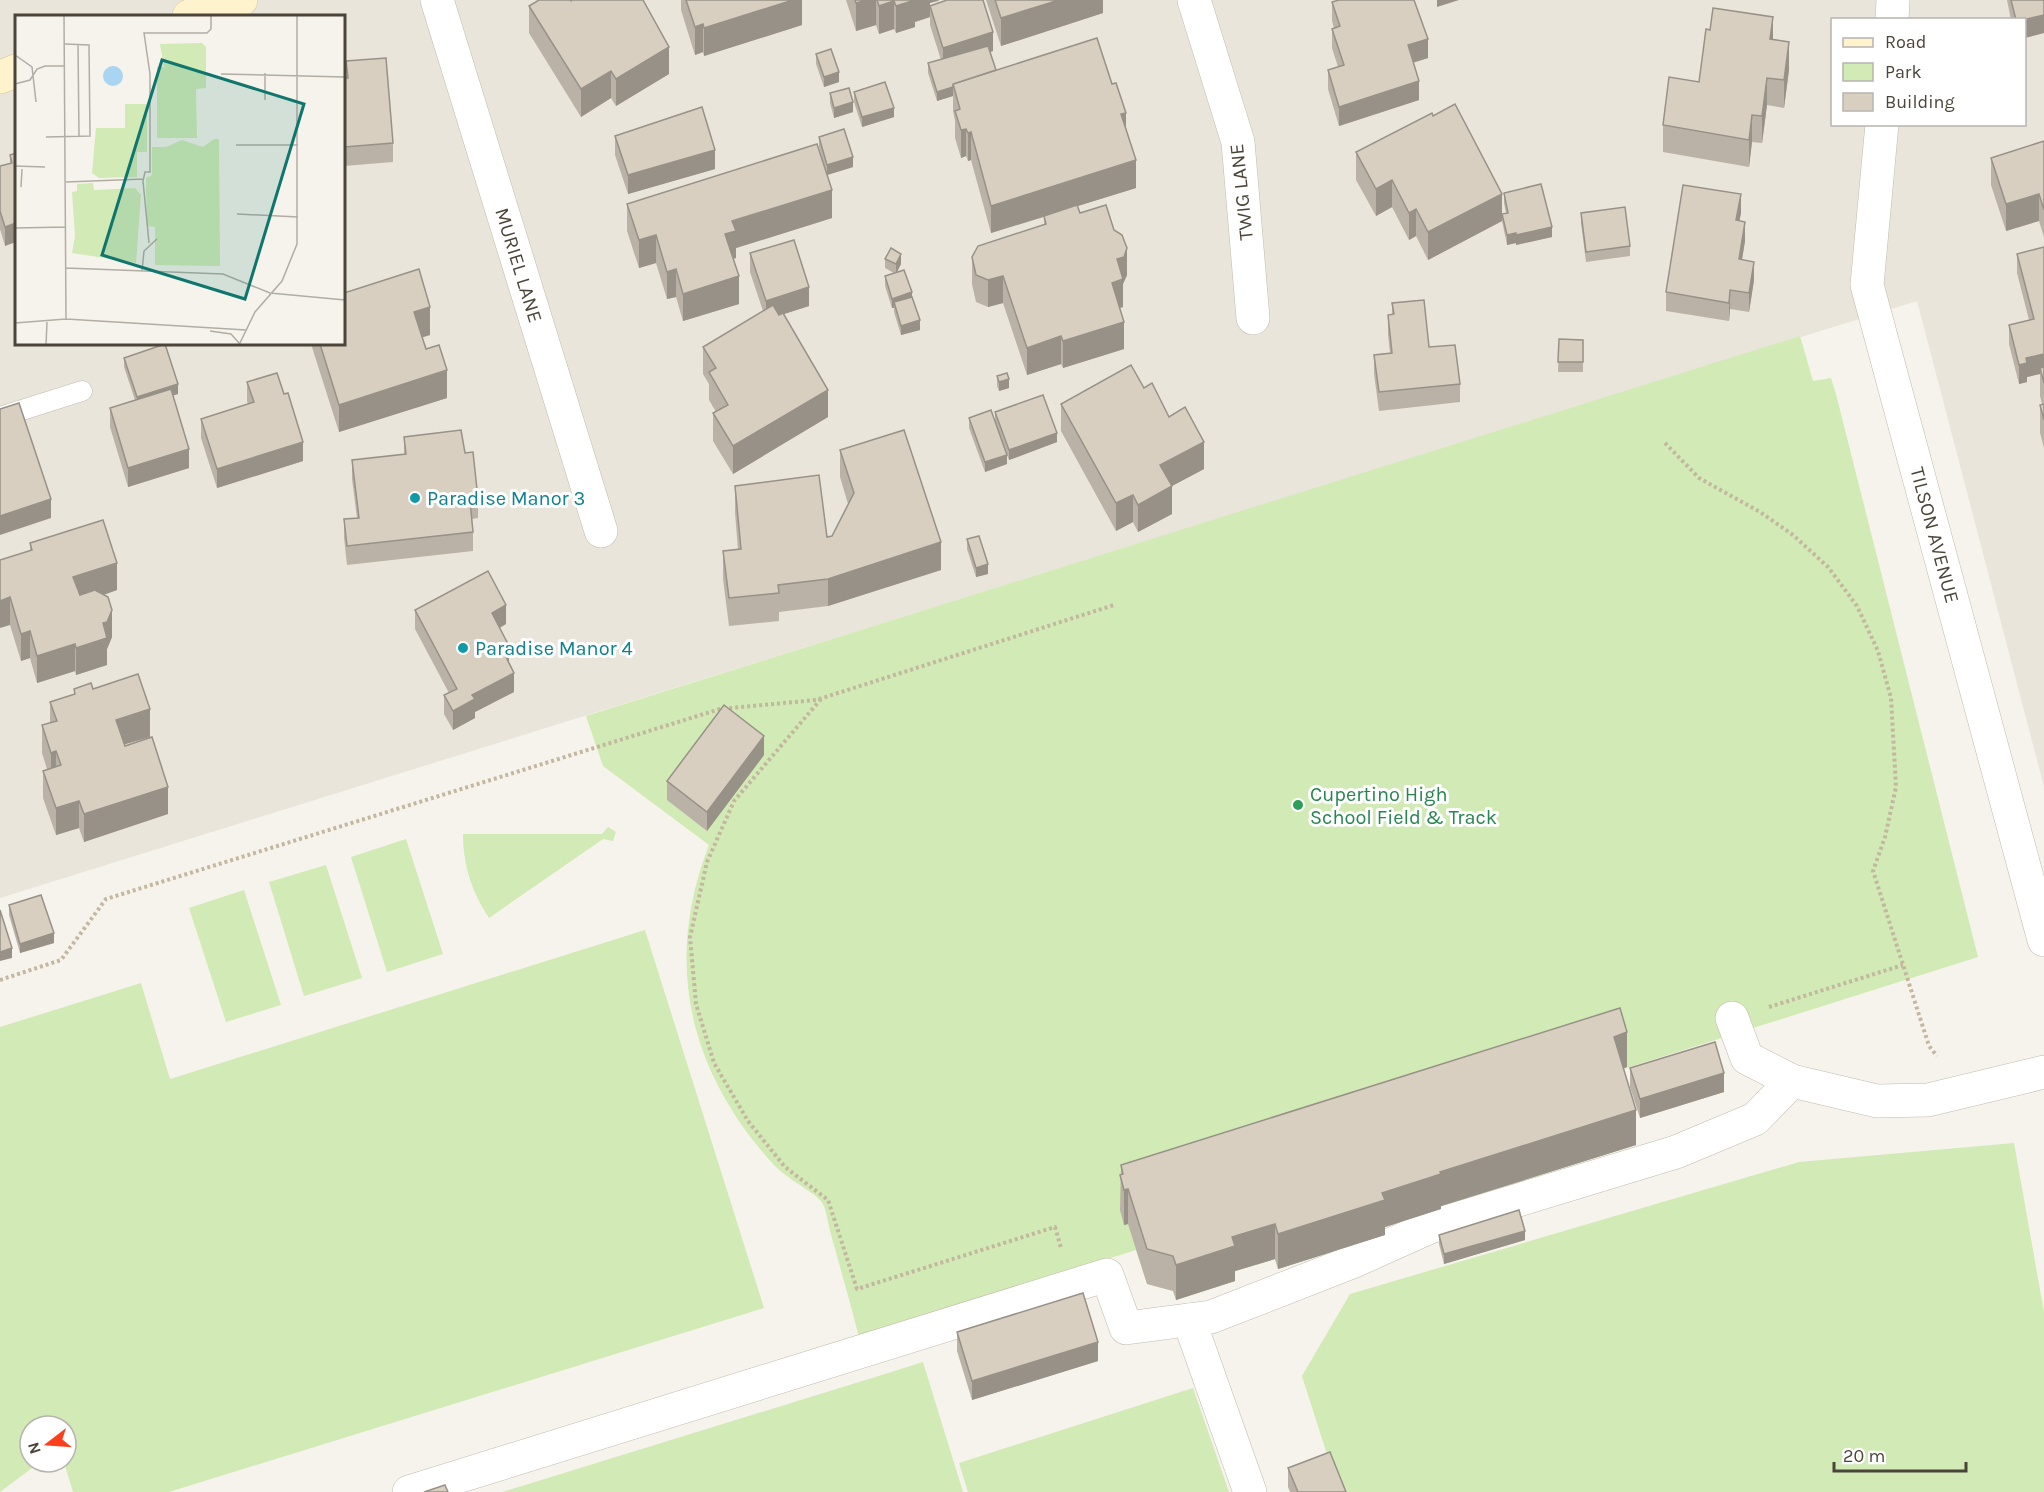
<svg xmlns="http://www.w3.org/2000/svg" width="2044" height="1492" viewBox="0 0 2044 1492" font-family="Karla,sans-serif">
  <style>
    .residential { fill: #eae5da; fill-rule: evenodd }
    .green { fill: #d2eab5 }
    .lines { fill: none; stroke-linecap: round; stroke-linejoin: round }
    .lane-casing { stroke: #c2bbae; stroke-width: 21 }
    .street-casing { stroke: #c2bbae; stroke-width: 34 }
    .secondary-casing { stroke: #d6c79b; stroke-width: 34 }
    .path { stroke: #c4b79f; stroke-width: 4; stroke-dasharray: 3 3; stroke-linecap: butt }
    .lane { stroke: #fff; stroke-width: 20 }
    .street { stroke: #fff; stroke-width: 33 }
    .secondary { stroke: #fff3cd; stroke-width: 33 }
    .wall { fill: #bab2a6 }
    .shaded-wall { fill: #979187 }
    .building { fill: #d8cfc1; stroke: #979187; stroke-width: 1.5 }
    .culture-dot { fill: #0f9aa8; stroke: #fff; stroke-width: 2 }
    .leisure-dot { fill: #2e9e5b; stroke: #fff; stroke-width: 2 }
    .labels { text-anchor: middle; stroke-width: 6; stroke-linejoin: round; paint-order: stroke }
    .street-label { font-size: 20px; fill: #4b4439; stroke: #fff }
    .culture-label { font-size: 20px; fill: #0d838f; stroke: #fff; text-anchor: start }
    .leisure-label { font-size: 20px; fill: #27864d; stroke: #fff; text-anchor: start }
    .inset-road { fill: none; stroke: #b2ada4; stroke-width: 1.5 }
    .view { fill: #0f766e; fill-opacity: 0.15; stroke: #0f766e; stroke-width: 3 }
    .inset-edge { fill: none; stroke: #4b4439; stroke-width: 3 }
  </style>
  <rect width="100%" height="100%" fill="#f6f3ec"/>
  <path class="residential" d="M0 0H2044V787L1917 301 0 898ZM16 16H344V344H16ZM1832 20H2024V124H1832Z"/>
  <g class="green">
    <path d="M1800 336 1813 381 1831 378 1836 394 1978 957 1614 1072 1636 1145 1441 1207V1209L1383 1228 1385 1235 1278 1269 1275 1259 1233 1272 1235 1281 1176 1300 1173 1291 1147 1284 1136 1250 859 1337C850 1302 840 1267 830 1231 828 1223 826 1207 821 1201 811 1190 787 1179 774 1165 689 1072 663 963 709 845L603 766 586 716Z"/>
    <path d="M608 827 616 832 613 841 603 839 489 918C472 892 463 866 463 834H602Z"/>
    <path d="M406 839 443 954 387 972 351 857Z"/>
    <path d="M326 865 362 978 304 996 269 882Z"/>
    <path d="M244 890 281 1005 226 1022 189 908Z"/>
    <path d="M645 930 764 1308 169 1492H73L64 1462H66V1426H30V1462H40L0 1492V1027L141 983 170 1079Z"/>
    <path d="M2014 1143 2044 1312V1492H1339L1302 1376 1350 1294 1799 1162Z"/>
    <path d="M923 1362 963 1492H502L872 1378Z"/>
    <path d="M1193 1388 1229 1492H968L959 1463Z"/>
  </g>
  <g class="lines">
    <defs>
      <path id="lane" d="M0 417 82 391"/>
      <g id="street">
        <path d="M437 0 601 531"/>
        <path d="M1194 0 1238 142 1253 318"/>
        <path d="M1892 20 1893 0"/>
        <path d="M1882 124 1867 285 2044 940"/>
        <path d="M1732 1018 1747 1058 1792 1081 1877 1101 1928 1100 2044 1072"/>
        <path d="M1189 1320 1250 1492"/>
        <path d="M409 1492 1107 1275 1126 1328 1211 1317 1352 1262 1430 1227 1676 1152 1755 1119 1792 1081"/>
      </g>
      <g id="secondary">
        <path d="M189 16 241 0"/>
        <path d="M0 77 16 71"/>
      </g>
    </defs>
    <use href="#lane" class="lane-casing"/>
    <use href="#street" class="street-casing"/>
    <use href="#secondary" class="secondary-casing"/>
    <g class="path">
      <path d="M1665 443 1699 478 1760 512 1793 535 1828 567 1857 606 1878 651 1891 698 1896 787 1885 837 1873 871 1929 1046 1937 1056"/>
      <path d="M821 699 734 801 707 862 690 937 696 1004 714 1063 748 1121 785 1167 828 1200 857 1289 1055 1227 1061 1248"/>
      <path d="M0 980 61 960 106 899 720 709 816 700 1114 605"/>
      <path d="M1769 1007 1903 965"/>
    </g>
    <use href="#lane" class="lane"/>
    <use href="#street" class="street"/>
    <use href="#secondary" class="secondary"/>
  </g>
  <g class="wall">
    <path d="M681 0H802V25L704 56 703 52 695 55 681 10Z"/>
    <path d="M846 0H939V1L930 3V17L915 22V27L896 33 894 29 879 34 876 25 856 31Z"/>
    <path d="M986 0H1103V13L1001 46Z"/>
    <path d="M2007 0H2044L2025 20H2011Z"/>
    <path d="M1332 2 1428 58 1413 63 1419 100 1339 126 1328 89V70L1338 67 1332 48V29L1334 28 1332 21Z"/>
    <path d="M529 6 669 74 616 106 611 98 581 117 529 33Z"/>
    <path d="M930 6 993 51 990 52 996 70 1126 128 1136 188 1077 206 1080 213 1127 275 1123 284V307L1120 308 1124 349 1063 368 1061 364 1027 375 1003 303 988 307 976 302 972 284V257L1044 225V217L991 233 971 160 968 161 966 156 961 158 955 138V121L953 111V96L937 101 928 73V63L941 60 930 25Z"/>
    <path d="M1773 40 1789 70 1784 108 1767 105 1762 143 1752 142 1749 167 1663 152V125L1699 82Z"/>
    <path d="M816 54 839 82 824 87 816 64Z"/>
    <path d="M346 61 393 143V162L344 166V78H346Z"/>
    <path d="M854 92 894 117 862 127 854 102Z"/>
    <path d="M830 93 853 112 834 118 830 103Z"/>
    <path d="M1433 116 1502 214 1506 213 1504 203V193L1552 237 1516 245V243L1507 245 1502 221 1428 260 1416 236 1409 240 1392 207 1376 216 1356 180V152Z"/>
    <path d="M615 136 715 169 628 194 615 155Z"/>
    <path d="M819 137 853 167 827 175 819 147Z"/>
    <path d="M2044 141V237L2039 221 2006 231 1991 185V158Z"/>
    <path d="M16 153 5 246 0 229V166L10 163V155Z"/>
    <path d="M627 204 832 218 736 248V258L733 259 739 304 683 321 676 297 667 299 656 263 639 268 627 231Z"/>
    <path d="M1581 213 1630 246V256L1586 262 1581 223Z"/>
    <path d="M1741 213 1739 221 1745 241 1742 259 1754 280 1749 312 1730 309 1729 321 1666 311V292Z"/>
    <path d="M2044 247V448L2040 433V405L2042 404 2040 396V374L2027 377V382L2019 384 2009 344V325L2029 320 2017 273V254Z"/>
    <path d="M750 253 809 306 783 314 828 417 733 474 713 441V413L716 412 709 400V384L703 374V347L763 311 750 272Z"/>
    <path d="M885 259 901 264 896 273 912 297 920 330 901 335 894 312V308H892L885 286V276L894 273 885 268Z"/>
    <path d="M1392 303 1460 384V402L1379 411 1374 374V355L1390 353 1388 334V315L1392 314Z"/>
    <path d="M430 335 422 337 447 398 339 432 311 344H344Z"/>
    <path d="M1559 339 1583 340V372H1558Z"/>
    <path d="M124 358 178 394 173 395 189 468 128 487 110 427V408L135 400 124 367Z"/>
    <path d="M997 376 1009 388 999 391 997 386Z"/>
    <path d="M247 382 303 461 217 488 201 438V419L248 404 247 401Z"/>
    <path d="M1144 388 1169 417 1204 469 1172 486V514L1138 532 1133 522 1116 531 1061 431V404Z"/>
    <path d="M995 412 1057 442 1009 460 1007 455V464L985 472 969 428V418L995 421Z"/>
    <path d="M404 437 465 453 478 499V518L472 519 473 532V551L347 565 344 538V519L357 518 352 479V460L404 454Z"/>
    <path d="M840 450 941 570 828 606 779 612V621L729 626 723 579V551L738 550 735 513V486L827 537 832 536 848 504 840 477Z"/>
    <path d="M967 539 988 574 976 577 967 549Z"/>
    <path d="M30 543 117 590 104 595 112 637 107 649V665L76 675 75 671 37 683 30 658 21 661 10 625 0 560 30 551Z"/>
    <path d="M415 610 506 624 500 628 509 663 514 692 475 712V718L453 730 444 714V695L449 693 415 629Z"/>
    <path d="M74 689H93L150 737 124 744 168 814 84 842 79 828 56 835 43 798V771L47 769 42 753V725L50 723V702L74 695Z"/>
    <path d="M764 755 707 831 667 800V781Z"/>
    <path d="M9 905 54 943 20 953 9 915Z"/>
    <path d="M1627 1067 1623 1069 1636 1145 1441 1206V1209L1385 1227V1235L1278 1269 1275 1259 1235 1271V1281L1176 1300 1173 1291 1147 1284 1128 1224 1124 1225 1120 1210 1121 1165Z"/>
    <path d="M1630 1068 1724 1092 1640 1118 1630 1087Z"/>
    <path d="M1439 1235 1525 1240 1444 1264 1439 1244Z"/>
    <path d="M957 1332 1098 1361 972 1400 957 1351Z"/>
    <path d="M1288 1468 1346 1492H1290L1288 1487Z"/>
  </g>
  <g class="shaded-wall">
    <path d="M793 0H802V25L704 56V28Z"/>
    <path d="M867 0H876V25L856 31V3Z"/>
    <path d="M914 0H939L930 3V17L915 22V27L896 33V6Z"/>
    <path d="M1059 0H1103V13L1001 46V18Z"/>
    <path d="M1437 0H1459L1437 7Z"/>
    <path d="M894 1V29L879 34V6Z"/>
    <path d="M2044 15V33L2025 38V20Z"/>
    <path d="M1773 17V44L1770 39Z"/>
    <path d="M703 24V52L695 55V27Z"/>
    <path d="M993 32V51L943 66V48Z"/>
    <path d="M1428 39V58L1408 64V45Z"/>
    <path d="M1789 42V70L1784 108V80Z"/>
    <path d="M669 47V74L616 106V79Z"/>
    <path d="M611 71V98L581 117V89Z"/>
    <path d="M839 72V82L824 87V77Z"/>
    <path d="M1767 78V105L1762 143V116Z"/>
    <path d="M1419 81V100L1339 126V107Z"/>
    <path d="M953 87V96L937 101V92Z"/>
    <path d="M853 102V112L834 118V108Z"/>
    <path d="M894 108V117L862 127V117Z"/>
    <path d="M1126 113V141L1121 114Z"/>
    <path d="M1752 115V142L1749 167V140Z"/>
    <path d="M966 129V156L961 158V130Z"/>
    <path d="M971 132V160L968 161V133Z"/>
    <path d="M715 150V169L628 194V175Z"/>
    <path d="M853 157V167L827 175V165Z"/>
    <path d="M1136 160V188L991 233V206Z"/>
    <path d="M1392 180V207L1376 216V189Z"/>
    <path d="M832 190V218L736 248V258L725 261V234L732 221Z"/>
    <path d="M1502 194V221L1428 260V232Z"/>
    <path d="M1741 194V213L1736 239V220Z"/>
    <path d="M2039 194V221L2006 231V204Z"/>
    <path d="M1416 209V236L1409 240V213Z"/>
    <path d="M1745 222V241L1739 278V259Z"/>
    <path d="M16 223V242L5 246V227Z"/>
    <path d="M1552 227V237L1516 245V235Z"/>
    <path d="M1516 233V243L1507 245V235Z"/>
    <path d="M656 235V263L639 268V240Z"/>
    <path d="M1127 248V275L1123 284V307L1112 310V283L1117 259Z"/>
    <path d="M901 254V264L896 274V264Z"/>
    <path d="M1754 262V280L1749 312V293Z"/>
    <path d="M676 269V297L667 299V272Z"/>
    <path d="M739 276V304L683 321V294Z"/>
    <path d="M1003 276V303L988 307V280Z"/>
    <path d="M809 287V306L766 320V301Z"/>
    <path d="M1730 290V309L1729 321V303Z"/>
    <path d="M912 292V302H894V308H892V299Z"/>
    <path d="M430 307V335L414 340V312Z"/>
    <path d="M920 320V330L901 335V326Z"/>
    <path d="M1124 322V349L1063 368V341Z"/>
    <path d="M1061 336V364L1027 375V348Z"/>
    <path d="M2044 354V373L2040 368V374L2027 377V382L2019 384V365L2026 358Z"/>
    <path d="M447 370V398L339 432V405Z"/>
    <path d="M1009 379V388L999 391V382Z"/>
    <path d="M178 384V394L137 407V397Z"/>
    <path d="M828 390V417L733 474V446Z"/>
    <path d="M1057 433V442L1009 460V450Z"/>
    <path d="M303 442V461L217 488V469Z"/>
    <path d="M1204 442V469L1172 486V514L1138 532V505L1160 465Z"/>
    <path d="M189 449V468L128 487V468Z"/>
    <path d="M1007 455V464L985 472V462Z"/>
    <path d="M1133 495V522L1116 531V503Z"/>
    <path d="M51 499V518L0 535V516Z"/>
    <path d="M941 542V570L828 606V579Z"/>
    <path d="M117 563V590L73 605V577Z"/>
    <path d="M988 564V574L976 577V568Z"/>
    <path d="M10 597V625L0 628V601Z"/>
    <path d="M506 605V624L492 632V613Z"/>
    <path d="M112 610V637L107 649V665L76 675V648Z"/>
    <path d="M30 631V658L21 661V634Z"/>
    <path d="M75 644V671L37 683V656Z"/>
    <path d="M509 646V665L502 649Z"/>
    <path d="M514 673V692L475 712V718L453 730V711L472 695Z"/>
    <path d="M150 709V737L116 747V720Z"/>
    <path d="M764 736V755L707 831V812Z"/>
    <path d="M56 751V779L51 780V753Z"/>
    <path d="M168 787V814L84 842V814Z"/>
    <path d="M79 801V828L56 835V808Z"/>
    <path d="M54 933V943L20 953V944Z"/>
    <path d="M12 948V958L0 961V952Z"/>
    <path d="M1627 1032V1067L1614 1072V1037Z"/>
    <path d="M1724 1073V1092L1640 1118V1099Z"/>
    <path d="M1636 1110V1145L1441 1206V1209L1385 1227V1235L1278 1269V1234L1382 1193 1440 1172Z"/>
    <path d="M1128 1189V1224L1124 1225V1190Z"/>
    <path d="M1275 1224V1259L1235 1271V1281L1176 1300V1265L1232 1237Z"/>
    <path d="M1525 1231V1240L1444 1264V1254Z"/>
    <path d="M1098 1342V1361L972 1400V1381Z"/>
  </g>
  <g class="building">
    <path d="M539 0H570L571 1 572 0H643L669 47 616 79 611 71 581 89 529 6Z"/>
    <path d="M686 0H793L704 28 703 24 695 27Z"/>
    <path d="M855 0H867L856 3Z"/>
    <path d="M877 0H915L896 6 894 1 879 6Z"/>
    <path d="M947 0H983L993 32 943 48 930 6Z"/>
    <path d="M995 0H1059L1001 18Z"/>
    <path d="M1339 0H1414L1428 39 1408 45 1419 81 1339 107 1328 70 1344 65 1332 29 1340 26 1332 2Z"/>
    <path d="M2011 0H2044V15L2023 20H2016Z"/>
    <path d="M1713 8 1773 17 1770 39 1789 42 1784 80 1767 78 1762 116 1752 115 1749 140 1663 125 1669 77 1699 82 1706 29 1710 30Z"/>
    <path d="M1097 38 1112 84 1116 83 1126 113 1121 114 1136 160 991 206 971 132 968 133 966 129 961 130 955 111 960 109 953 84Z"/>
    <path d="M988 46 996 70 953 84V87L937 92 928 63Z"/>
    <path d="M831 49 839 72 824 77 816 54Z"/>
    <path d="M386 58 393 143 344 147V78H348L346 61Z"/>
    <path d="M885 82 894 108 862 117 854 92Z"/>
    <path d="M849 88 853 102 834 108 830 93Z"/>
    <path d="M1455 104 1502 194 1428 232 1416 209 1409 213 1392 180 1376 189 1356 152 1432 113 1433 116Z"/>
    <path d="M702 107 715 150 628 175 615 136Z"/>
    <path d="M844 129 853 157 827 165 819 137Z"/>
    <path d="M2044 141V210L2039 194 2006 204 1991 158Z"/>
    <path d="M817 144 832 190 732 221 736 231 725 234 739 276 683 294 676 269 667 272 656 235 639 240 627 204Z"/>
    <path d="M16 153V223L5 227 0 211V166L12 163 10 155Z"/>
    <path d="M1541 184 1552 227 1516 235V233L1507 235 1502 214 1508 213 1504 193Z"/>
    <path d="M1683 185 1741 194 1736 220 1745 222 1739 259 1754 262 1749 293 1730 290 1729 303 1666 292Z"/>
    <path d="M1077 205 1080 213 1106 205 1114 230 1122 235 1127 248 1124 257 1117 259 1123 279 1112 283 1124 322 1063 341 1061 336 1027 348 1003 276 988 280 976 275 972 257 978 246 1046 224 1044 216Z"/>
    <path d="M1625 207 1630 246 1586 252 1581 213Z"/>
    <path d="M794 240 809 287 766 301 750 253Z"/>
    <path d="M2044 247V354L2026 358 2027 363 2019 365 2009 325 2034 319 2017 254Z"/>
    <path d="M891 248 901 254 896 264 885 259Z"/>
    <path d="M419 269 430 307 414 312 426 349 439 345 447 370 339 405 320 344H344V293Z"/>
    <path d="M904 270 912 292 892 299 885 276Z"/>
    <path d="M912 297 920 320 901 326 894 302Z"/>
    <path d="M1424 300 1429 347 1455 345 1460 384 1379 392 1374 355 1392 353 1388 315 1394 314 1392 303Z"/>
    <path d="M773 305 779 315 783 313 828 390 733 446 713 413 728 405 709 372 716 368 703 347Z"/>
    <path d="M1559 339 1583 340V362H1558Z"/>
    <path d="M165 344 178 384 137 397 124 358Z"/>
    <path d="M1131 365 1144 388 1152 383 1169 417 1185 407 1204 442 1160 465 1172 486 1138 505 1133 495 1116 503 1061 404Z"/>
    <path d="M2044 367V383L2040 368Z"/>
    <path d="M277 373 284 394 288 393 303 442 217 469 201 419 254 402 247 382Z"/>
    <path d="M1007 373 1009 379 999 382 997 376Z"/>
    <path d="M171 389 189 449 128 468 110 408Z"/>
    <path d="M1043 395 1057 433 1009 450 995 412Z"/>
    <path d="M19 403 51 499 0 516V409Z"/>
    <path d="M2044 404V420L2040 405Z"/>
    <path d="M991 410 1007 455 985 462 969 418Z"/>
    <path d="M461 430 465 453 473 452 478 499 470 501 473 532 347 546 344 519 359 518 352 460 406 454 404 437Z"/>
    <path d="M904 430 941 542 828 579 778 585 779 593 729 598 723 551 741 549 735 486 819 475 827 537 832 536 854 493 840 450Z"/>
    <path d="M103 520 117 563 73 577 80 595 95 590 108 597 112 610 107 622 103 623 107 638 76 648 75 644 37 656 30 631 21 634 10 597 0 601V560L32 550 30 543Z"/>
    <path d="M979 536 988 564 976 568 967 539Z"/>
    <path d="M488 571 506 605 492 613 509 646 502 649 514 673 472 695 475 699 453 711 444 695 457 689 415 610Z"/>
    <path d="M138 674 150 709 116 720 125 746 152 737 168 787 84 814 79 801 56 808 43 771 61 765 56 751 51 753 42 725 57 721 50 702 75 694 74 689 91 683 93 689Z"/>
    <path d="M724 705 764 736 707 812 667 781Z"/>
    <path d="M41 895 54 933 20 944 9 905Z"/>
    <path d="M0 910 12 948 0 952Z"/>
    <path d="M1620 1008 1627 1032 1614 1037 1636 1110 1440 1172 1441 1174 1382 1193 1385 1200 1278 1234 1275 1224 1232 1237 1235 1246 1176 1265 1173 1256 1147 1249 1128 1189 1124 1190 1120 1175 1123 1174 1121 1165Z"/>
    <path d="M1715 1042 1724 1073 1640 1099 1630 1068Z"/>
    <path d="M1519 1210 1525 1231 1444 1254 1439 1235Z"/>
    <path d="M1083 1293 1098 1342 972 1381 957 1332Z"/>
    <path d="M1330 1452 1346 1492H1298L1288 1468Z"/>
    <path d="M445 1485 448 1492H424Z"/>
  </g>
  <g class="culture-dot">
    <circle cx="415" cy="498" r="6"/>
    <circle cx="463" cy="648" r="6"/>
  </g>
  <circle class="leisure-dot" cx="1298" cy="805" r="6"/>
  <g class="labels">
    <g class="street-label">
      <text transform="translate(1241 192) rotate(-96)" y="7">TWIG LANE</text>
      <text transform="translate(519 265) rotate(73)" y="7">MURIEL LANE</text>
      <text transform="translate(1935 535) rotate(75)" y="7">TILSON AVENUE</text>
    </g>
    <g class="culture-label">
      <text x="427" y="505">Paradise Manor 3</text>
      <text x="475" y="655">Paradise Manor 4</text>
    </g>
    <g class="leisure-label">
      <text x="1310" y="801">Cupertino High<tspan x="1310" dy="23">School Field &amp; Track</tspan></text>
    </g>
  </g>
  <g transform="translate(15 15)">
    <rect width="330" height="330" fill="#f6f3ec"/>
    <path d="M187 28 191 32V73L181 74 182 123H142V52H149L145 29ZM110 89H132V137H122V162L84 163 77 158 81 113H110ZM199 124H204L205 251 140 250V212L132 211 131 174V163L137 160V132H151L167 125 188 132ZM78 168 79 175 120 173 126 180 121 248 57 238 60 221 57 177 62 176V169Z" fill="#d2eab5"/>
    <path d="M88 61a10 10 0 1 1 20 0a10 10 0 1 1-20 0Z" fill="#a9d4f2"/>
    <path class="inset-road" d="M49 0 51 304M63 30 64 121M0 40 17 52 21 87M250 58V85M206 59 330 62M0 69 15 65 22 54 30 51H50M31 122 75 121 74 30 50 29M221 130H283M0 151 30 152M51 167 129 164M6 172 7 154M222 199 283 202M0 213 51 212M134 228 128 166 130 157H135V59L129 18H192L196 14V0M51 253 208 259 255 278 330 285M127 256 129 236 142 224M0 308 51 304 231 315M195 316 216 319 224 328M31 330 32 307M224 330 240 297 267 266 282 229V0"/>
    <path class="view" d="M147 45 289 89 230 284 87 240Z"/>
    <rect width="330" height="330" class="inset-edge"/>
  </g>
  <rect x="1831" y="18" width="195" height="108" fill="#ffffff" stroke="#b7b4b0" stroke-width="1.5"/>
  <rect x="1843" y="38" width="30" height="9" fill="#fff3cd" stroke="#b7b4b0" stroke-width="1.5"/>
  <text x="1885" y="48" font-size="18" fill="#4b4439">Road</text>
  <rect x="1843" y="63" width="30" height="18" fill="#d2eab5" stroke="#b7b4b0" stroke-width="1.5"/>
  <text x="1885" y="78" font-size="18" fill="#4b4439">Park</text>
  <rect x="1843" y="93" width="30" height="18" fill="#d8cfc1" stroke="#b7b4b0" stroke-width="1.5"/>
  <text x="1885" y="108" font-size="18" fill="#4b4439">Building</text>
  <g transform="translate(48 1444) rotate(253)"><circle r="28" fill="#ffffff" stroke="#b7b4b0" stroke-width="1.5"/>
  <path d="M0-4.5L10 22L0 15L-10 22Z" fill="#fc3f1d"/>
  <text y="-9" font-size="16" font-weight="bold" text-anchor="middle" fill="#4b4439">N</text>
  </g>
  <path d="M1834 1462v9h132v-9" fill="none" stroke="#4b4439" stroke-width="3"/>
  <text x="1843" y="1462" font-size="18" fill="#4b4439" stroke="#ffffff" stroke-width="4.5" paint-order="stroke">20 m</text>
</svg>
